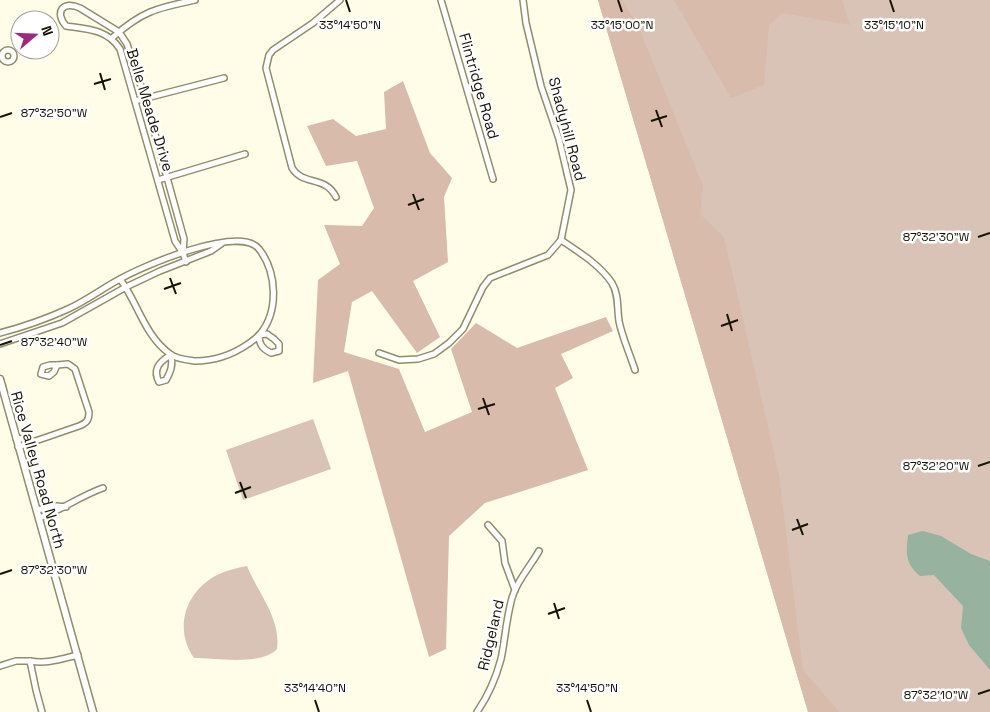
<svg xmlns="http://www.w3.org/2000/svg" width="990" height="712" viewBox="0 0 990 712" font-family="'Space Grotesk',sans-serif">
  <style>
    .green { fill: #d8c3b6 }
    .forest { fill: #d8bbaa }
    .water { fill: #97b29e }
    .lines { fill: none; stroke-linecap: round; stroke-linejoin: round }
    .minor-casing { stroke: #908d6d; stroke-width: 8 }
    .tertiary-casing { stroke: #908d6d; stroke-width: 9 }
    .minor { stroke: #fff; stroke-width: 5 }
    .tertiary { stroke: #fff; stroke-width: 6 }
    .ticks { fill: none; stroke: #151307; stroke-width: 2 }
    .labels { text-anchor: middle; stroke-width: 5; stroke-linejoin: round; paint-order: stroke }
    .street-label { font-size: 15px; fill: #151307; stroke: #fff }
    .ticks-label { font-size: 12px; text-anchor: middle; fill: #151307; stroke: #fff; stroke-width: 5; stroke-linejoin: round; paint-order: stroke }
  </style>
  <rect width="100%" height="100%" fill="#fffde8"/>
  <g class="green">
    <path d="M598 0H990V712H808Z"/>
    <path d="M313 419 331 469 243 500 226 450Z"/>
    <path d="M247 566C258 593 281 618 277 649 261 666 217 658 194 658 173 628 186 591 217 575 227 570 237 568 247 566Z"/>
  </g>
  <g class="forest">
    <path d="M598 0H622L639 28 703 186 700 214 724 237 779 475 803 670 839 712H808Z"/>
    <path d="M674 0H842L850 25 782 13 769 25 764 85 731 98Z"/>
    <path d="M403 81 430 153 452 178 444 197 448 262 413 281 440 337 417 353 372 291 352 302 344 352 399 369 425 432 472 412 451 349 476 323 517 348 606 317 613 331 561 354 573 378 555 388 588 470 485 503 449 536 446 649 429 657 348 371 313 383 318 280 340 264 324 225 362 226 374 208 357 161 326 166 307 126 333 119 356 136 386 129 384 92Z"/>
  </g>
  <path class="water" d="M923 531 941 536 971 554 990 561V670L969 645 961 628 963 606 934 575 920 576C905 563 906 554 908 535Z"/>
  <g class="lines">
    <defs>
      <g id="minor">
        <path d="M441 0 493 179"/>
        <path d="M112 38C142 11 157 8 195 0"/>
        <circle cx="8" cy="56" r="6"/>
        <path d="M135 101 224 78"/>
        <path d="M158 180 245 154"/>
        <path d="M336 197C325 175 303 186 292 168L266 68 269 55 273 50 313 23 340 0"/>
        <path d="M561 240C579 252 600 265 612 283 619 295 617 308 619 321 622 337 630 354 635 370"/>
        <path d="M183 253 175 241 120 49C107 29 87 29 66 26 54 12 63 0 80 8L119 32 127 44 145 98 184 239 183 253 186 262"/>
        <path d="M0 333C23 327 46 319 68 309 86 301 103 288 120 279 143 266 240 224 259 249 277 272 279 311 260 334 257 338 252 341 248 344 232 355 215 361 195 361 187 360 176 359 170 354 144 335 138 303 120 279"/>
        <path d="M267 334 274 339 279 344V351L271 353C263 349 259 345 259 335Z"/>
        <path d="M0 344 62 323 126 287 160 271 211 251 221 244"/>
        <path d="M379 353 399 360 418 359 434 354 449 343 463 329 483 287 490 278 548 255 561 240 571 190 559 139 541 86 526 23 523 0"/>
        <path d="M171 355C173 365 171 371 166 380L159 382C152 369 160 361 171 355Z"/>
        <path d="M50 365H57L54 372 49 376 41 374 43 367Z"/>
        <path d="M16 438 34 441"/>
        <path d="M18 447 79 426C87 423 89 420 89 412L75 369 68 364 57 365"/>
        <path d="M37 510 57 506 66 507"/>
        <path d="M39 518C62 510 80 496 103 488"/>
        <path d="M488 525 502 541 505 563 515 590"/>
        <path d="M30 661C48 664 61 659 78 655"/>
        <path d="M0 666 16 661H30L36 690 42 712"/>
        <path d="M477 712C488 696 496 678 501 659 505 640 506 621 511 602 515 583 530 567 539 551"/>
      </g>
      <path id="tertiary" d="M0 379 93 712"/>
    </defs>
    <use href="#minor" class="minor-casing"/>
    <use href="#tertiary" class="tertiary-casing"/>
    <use href="#minor" class="minor"/>
    <use href="#tertiary" class="tertiary"/>
  </g>
  <path class="ticks" d="M346 0 350 12M618 0 622 12M890 0 894 12M100 73 105 90M94 84 111 79M656 110 662 127M0 117 12 113M651 121 667 116M413 194 419 210M408 205 424 199M978 237 990 233M170 278 176 294M164 289 181 283M727 314 732 331M721 326 738 320M0 345 12 341M483 398 489 415M478 409 495 404M978 466 990 462M240 482 246 498M235 493 251 487M797 519 803 535M792 530 808 524M0 574 12 570M554 603 559 619M548 614 565 608M978 694 990 690M315 700 319 712M587 700 591 712"/>
  <g class="labels">
    <g class="street-label">
      <text transform="translate(479 86) rotate(74)" y="5">Flintridge Road</text>
      <text transform="translate(150 110) rotate(73)" y="5">Belle Meade Drive</text>
      <text transform="translate(567 129) rotate(75)" y="5">Shadyhill Road</text>
      <text transform="translate(38 470) rotate(74)" y="5">Rice Valley Road North</text>
      <text transform="translate(491 635) rotate(-77)" y="5">Ridgeland</text>
    </g>
  </g>
  <g class="ticks-label">
    <text x="350" y="29">33°14'50"N</text>
    <text x="622" y="29">33°15'00"N</text>
    <text x="894" y="29">33°15'10"N</text>
    <text x="54" y="117">87°32'50"W</text>
    <text x="936" y="241">87°32'30"W</text>
    <text x="54" y="346">87°32'40"W</text>
    <text x="936" y="470">87°32'20"W</text>
    <text x="54" y="574">87°32'30"W</text>
    <text x="315" y="692">33°14'40"N</text>
    <text x="587" y="692">33°14'50"N</text>
    <text x="936" y="699">87°32'10"W</text>
  </g>
  <g transform="translate(35 35) rotate(71)"><circle r="24" fill="#ffffff" stroke="#a1a19c"/>
  <path d="M0-4L9 19L0 12L-9 19Z" fill="#9d2781"/>
  <text y="-8" font-size="14" font-weight="bold" text-anchor="middle" fill="#151307">N</text>
  </g>
</svg>
